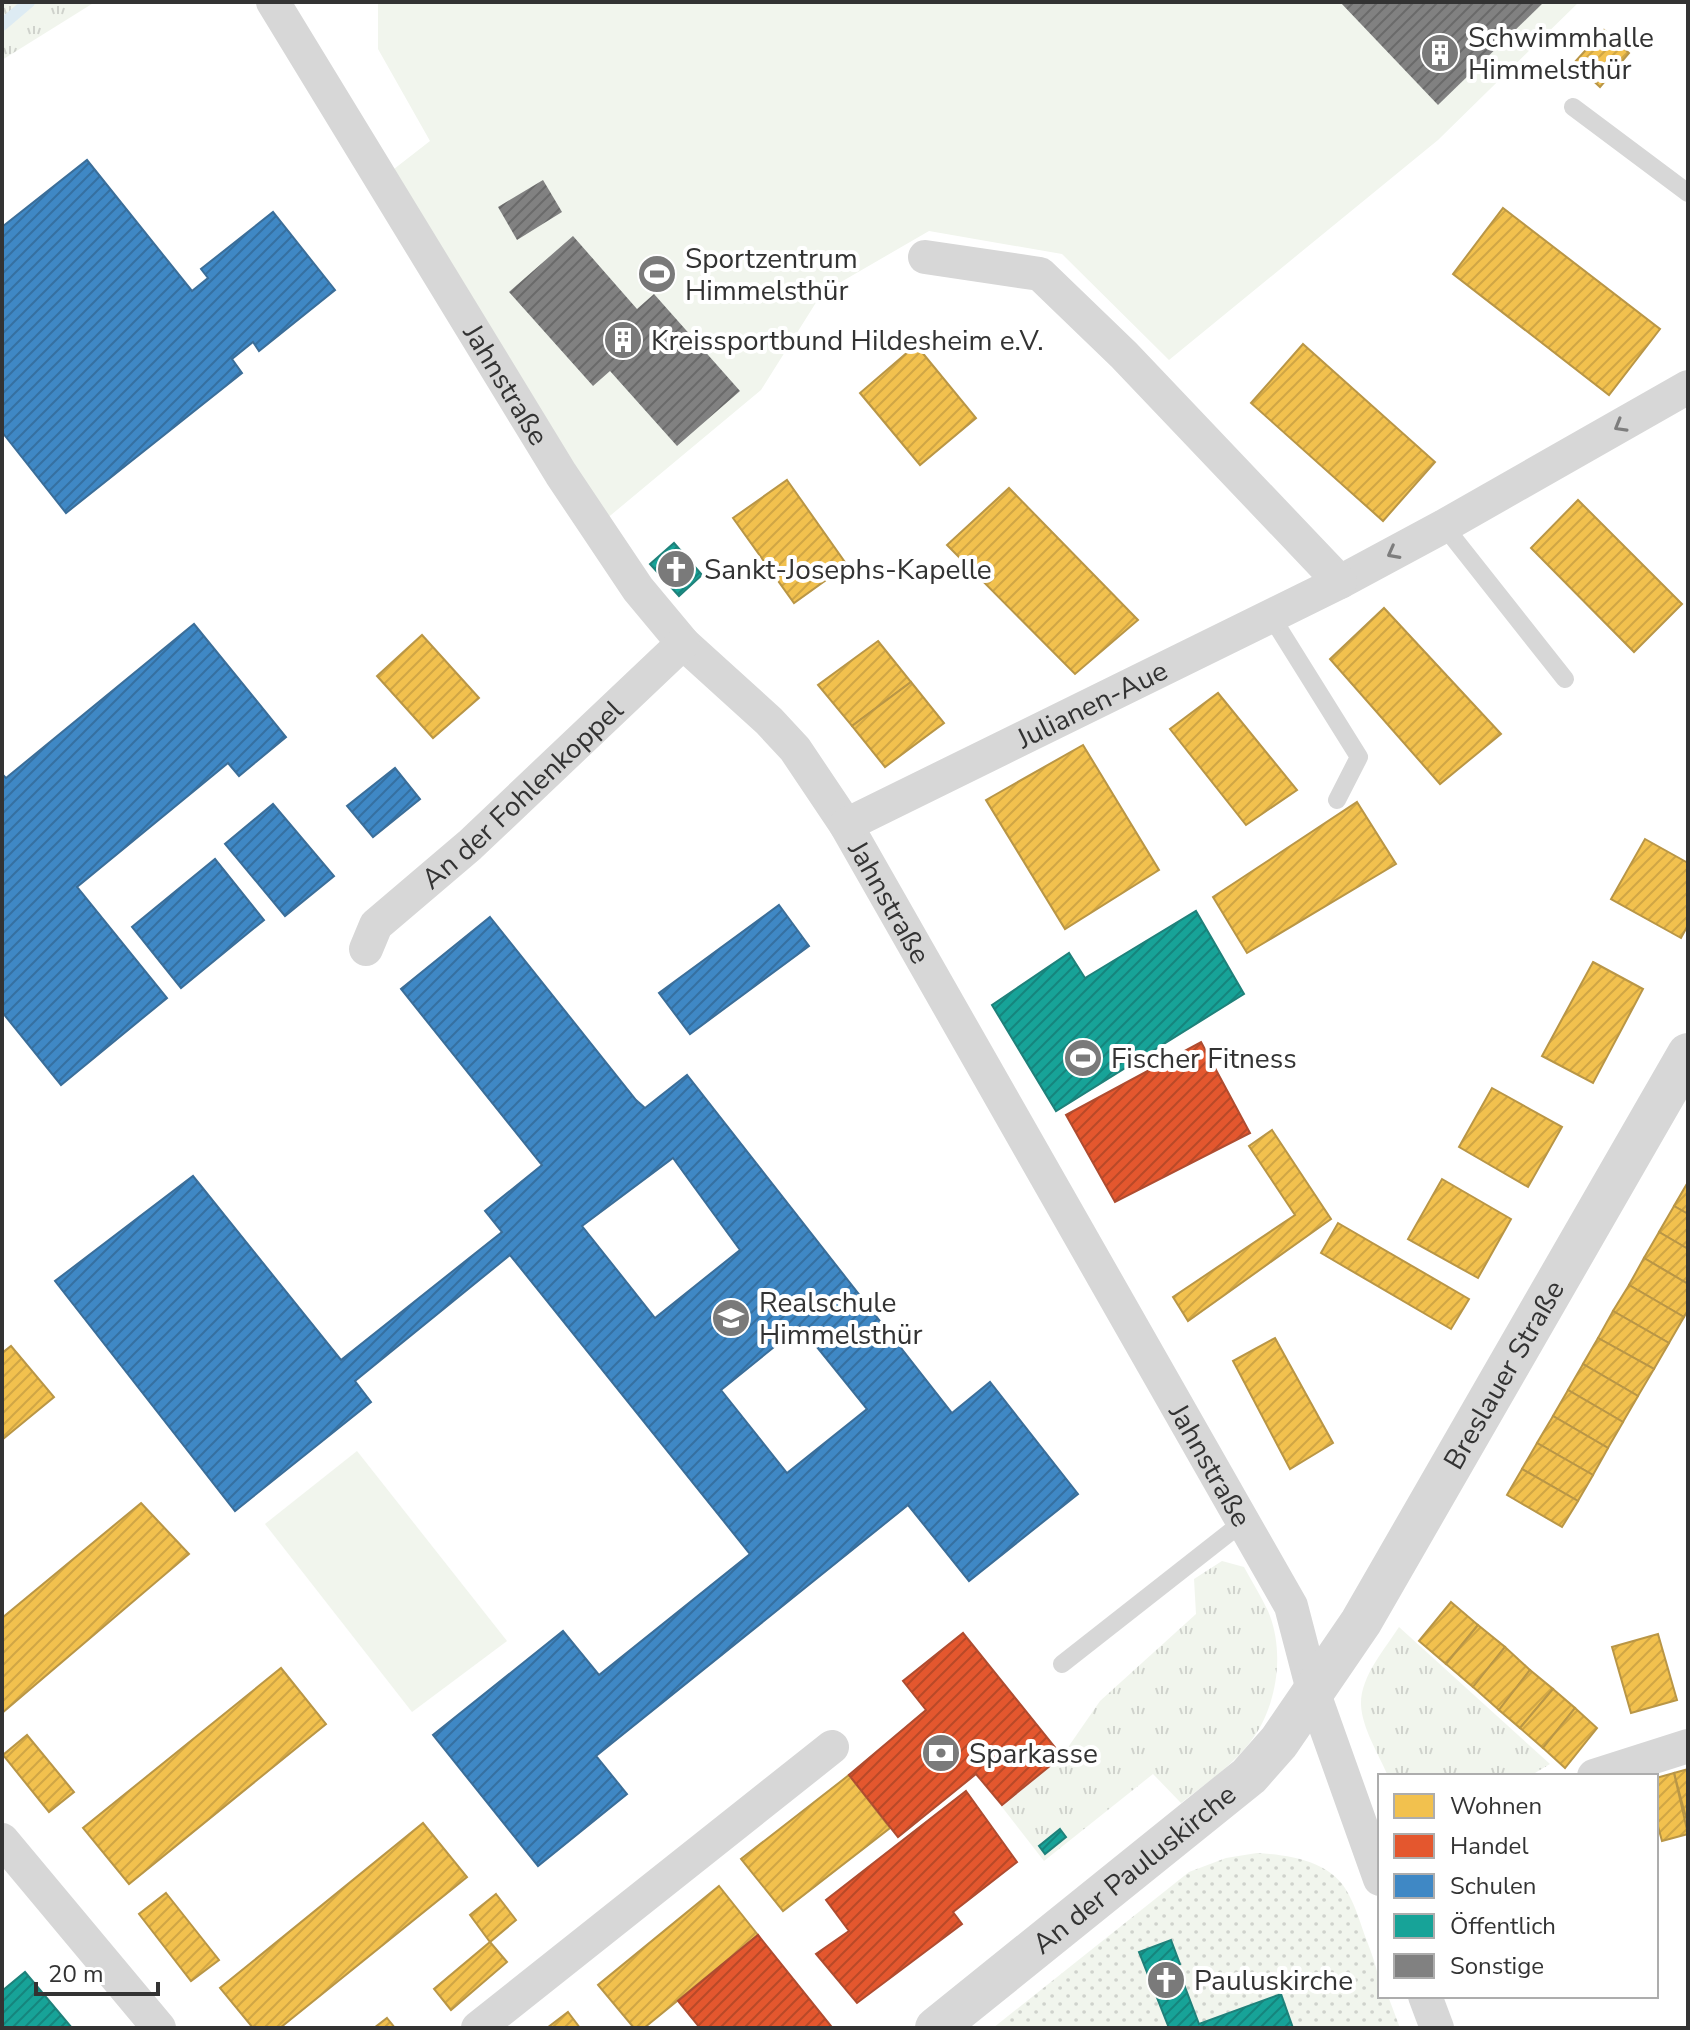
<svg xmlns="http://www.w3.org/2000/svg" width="1690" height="2030" viewBox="0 0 1690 2030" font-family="'Nunito Sans',sans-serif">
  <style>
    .grass { fill: url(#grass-tufts) }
    .garden { fill: url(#garden-dots) }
    .pitch { fill: #f1f5ed }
    .homes { fill: url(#homes-hatch); stroke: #b99646; stroke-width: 2 }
    .shops { fill: url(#shops-hatch); stroke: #af4c30; stroke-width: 2 }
    .schools { fill: url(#schools-hatch); stroke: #3b6e99; stroke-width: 2; fill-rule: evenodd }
    .public { fill: url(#public-hatch); stroke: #1f817a; stroke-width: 2 }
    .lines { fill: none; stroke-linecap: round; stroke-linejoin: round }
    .stream { stroke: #ddebf3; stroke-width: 12 }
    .building { fill: url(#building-hatch) }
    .service { stroke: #d7d7d7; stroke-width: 18 }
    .minor { stroke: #d7d7d7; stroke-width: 34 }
    .tertiary { stroke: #d7d7d7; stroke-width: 42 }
    .oneway { stroke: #7d7d7d }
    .labels { text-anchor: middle; stroke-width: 8; stroke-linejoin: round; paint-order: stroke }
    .poi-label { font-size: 28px; fill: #333; stroke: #fff; text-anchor: start }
    .street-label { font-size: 28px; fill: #333; stroke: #fff }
  </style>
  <defs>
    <pattern id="grass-tufts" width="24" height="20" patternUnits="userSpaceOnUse" patternTransform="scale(2)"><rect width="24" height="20" fill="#f1f5ed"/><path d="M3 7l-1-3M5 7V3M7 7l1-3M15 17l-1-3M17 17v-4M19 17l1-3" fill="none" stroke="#cfd2cc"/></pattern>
    <pattern id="garden-dots" width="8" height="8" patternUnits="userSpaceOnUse" patternTransform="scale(2)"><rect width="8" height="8" fill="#f1f5ed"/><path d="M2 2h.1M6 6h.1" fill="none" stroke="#cfd2cc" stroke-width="1.8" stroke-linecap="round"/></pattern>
    <pattern id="homes-hatch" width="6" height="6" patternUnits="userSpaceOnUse" patternTransform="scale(2)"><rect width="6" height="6" fill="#f2c14e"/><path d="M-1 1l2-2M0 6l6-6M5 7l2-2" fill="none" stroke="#d0a645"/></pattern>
    <pattern id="shops-hatch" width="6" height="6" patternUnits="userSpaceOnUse" patternTransform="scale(2)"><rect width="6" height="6" fill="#e4572e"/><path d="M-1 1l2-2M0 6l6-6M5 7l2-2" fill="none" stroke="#b94928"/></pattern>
    <pattern id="schools-hatch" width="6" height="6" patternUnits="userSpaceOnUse" patternTransform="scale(2)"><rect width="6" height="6" fill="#3f88c5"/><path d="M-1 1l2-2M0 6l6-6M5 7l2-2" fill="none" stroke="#3570a1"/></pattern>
    <pattern id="public-hatch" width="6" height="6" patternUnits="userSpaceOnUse" patternTransform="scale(2)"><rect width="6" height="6" fill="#17a398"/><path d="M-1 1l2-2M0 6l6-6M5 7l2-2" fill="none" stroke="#15857d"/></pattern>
    <pattern id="building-hatch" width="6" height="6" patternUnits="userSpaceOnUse" patternTransform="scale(2)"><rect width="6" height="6" fill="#818181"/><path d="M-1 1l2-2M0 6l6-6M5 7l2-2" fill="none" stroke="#6a6a6a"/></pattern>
  </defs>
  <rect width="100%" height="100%" fill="#fff"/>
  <g class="grass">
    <path d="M2 2H95L2 60Z"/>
    <path d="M1222 1561 1244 1567C1252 1582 1261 1596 1268 1611 1286 1653 1277 1711 1247 1746 1228 1769 1204 1785 1181 1803L1153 1774 1044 1861 1002 1807 1062 1756 1100 1701 1196 1614 1194 1579Z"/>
    <path d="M1399 1627 1550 1764 1530 1776H1388C1379 1755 1362 1728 1361 1705 1360 1677 1385 1649 1399 1627Z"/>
  </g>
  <path class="garden" d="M1257 1853C1290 1855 1333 1861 1349 1895 1356 1908 1360 1922 1365 1936 1373 1957 1380 1974 1380 1996H1388L1400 2028H993L1189 1872 1226 1858Z"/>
  <g class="pitch">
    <path d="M378 2H1579L1438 140 1169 360 1062 254 929 231 822 293 761 390 605 520 394 169 430 141 378 49Z"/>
    <path d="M357 1451 507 1641 412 1712 265 1524Z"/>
  </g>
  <g class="homes">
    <path d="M1604 30 1629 53 1600 87 1574 63Z"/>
    <path d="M1503 208 1660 329 1609 395 1453 274Z"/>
    <path d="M1303 344 1435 462 1383 521 1251 403Z"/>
    <path d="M916 345 976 418 920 465 860 393Z"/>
    <path d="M787 480 847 565 794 603 733 518Z"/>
    <path d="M1009 488 1138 620 1075 674 947 545Z"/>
    <path d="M1578 500 1682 604 1634 652 1531 548Z"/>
    <path d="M1384 608 1501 734 1440 784 1330 659Z"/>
    <path d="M422 635 479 698 433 738 377 676Z"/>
    <path d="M878 641 911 682 852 726 818 685Z"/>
    <path d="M911 682 944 723 885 767 852 726Z"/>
    <path d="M1218 693 1297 790 1246 825 1170 729Z"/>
    <path d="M1083 745 1159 870 1065 929 986 800Z"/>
    <path d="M1357 802 1396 864 1247 953 1213 897Z"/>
    <path d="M1645 839 1688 863V925L1681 938 1611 899Z"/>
    <path d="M1593 962 1643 989 1593 1083 1542 1056Z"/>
    <path d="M1492 1088 1562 1127 1528 1187 1459 1147Z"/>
    <path d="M1272 1130 1331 1219 1188 1321 1173 1297 1295 1215 1249 1146Z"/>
    <path d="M1442 1179 1511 1219 1478 1278 1408 1239Z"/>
    <path d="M1688 1182V1214L1674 1206Z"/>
    <path d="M1674 1206 1688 1214V1249L1659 1232Z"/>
    <path d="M1338 1223 1469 1299 1451 1329 1321 1253Z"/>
    <path d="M1659 1232 1688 1249V1284L1644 1258Z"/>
    <path d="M1644 1258 1688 1284V1310L1684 1317 1629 1285Z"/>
    <path d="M1629 1285 1684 1317 1669 1343 1613 1311Z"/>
    <path d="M1613 1311 1669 1343 1654 1369 1598 1338Z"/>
    <path d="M1275 1338 1333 1443 1290 1469 1233 1361Z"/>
    <path d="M1598 1338 1654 1369 1638 1396 1583 1364Z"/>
    <path d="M11 1346 54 1397 2 1440V1353Z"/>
    <path d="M1583 1364 1638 1396 1623 1422 1568 1390Z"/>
    <path d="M1568 1390 1623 1422 1608 1448 1553 1416Z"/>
    <path d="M1553 1416 1608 1448 1593 1475 1537 1443Z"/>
    <path d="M1537 1443 1593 1475 1578 1501 1522 1469Z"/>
    <path d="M1522 1469 1578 1501 1562 1527 1507 1495Z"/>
    <path d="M141 1503 189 1554 2 1713V1618Z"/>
    <path d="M1451 1602 1478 1625 1446 1664 1419 1641Z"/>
    <path d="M1478 1625 1505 1647 1473 1687 1446 1664Z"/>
    <path d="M1658 1634 1677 1700 1631 1713 1612 1647Z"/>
    <path d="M1505 1647 1530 1670 1499 1710 1473 1687Z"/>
    <path d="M281 1668 326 1724 129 1884 83 1828Z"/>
    <path d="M1530 1670 1553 1689 1520 1728 1499 1710Z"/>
    <path d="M1553 1689 1575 1708 1543 1748 1520 1728Z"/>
    <path d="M1575 1708 1597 1728 1565 1768 1543 1748Z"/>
    <path d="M27 1735 74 1792 49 1812 3 1755Z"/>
    <path d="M1688 1769V1825L1674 1773Z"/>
    <path d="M1674 1773 1688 1834 1662 1841 1656 1819V1778Z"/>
    <path d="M849 1775 890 1828 783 1911 741 1859Z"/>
    <path d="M423 1823 467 1877 280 2028H253L220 1988Z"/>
    <path d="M719 1886 758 1935 644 2028H634L598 1985Z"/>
    <path d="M166 1893 219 1960 191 1981 139 1914Z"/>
    <path d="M496 1894 516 1920 490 1942 470 1915Z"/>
    <path d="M490 1942 507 1962 451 2010 434 1989Z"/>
    <path d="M568 2012 580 2028H547Z"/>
    <path d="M387 2018 395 2028H374Z"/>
  </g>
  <g class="shops">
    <path d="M1201 1042 1250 1133 1115 1202 1066 1115Z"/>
    <path d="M963 1633 1062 1756 1002 1805 976 1774 898 1837 849 1775 926 1710 903 1681Z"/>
    <path d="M966 1791 1017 1862 953 1912 962 1924 857 2003 816 1954 849 1931 826 1900Z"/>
    <path d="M758 1935 831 2026 828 2028H700L678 2001Z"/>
  </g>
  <g class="schools">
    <path d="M87 160 192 291 208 278 201 269 273 212 335 290 259 351 253 342 232 359 242 373 66 513 2 432V227Z"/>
    <path d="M194 624 286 737 239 776 228 763 77 887 167 998 61 1085 2 1012V774L6 778Z"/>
    <path d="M395 768 420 799 373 837 347 806Z"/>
    <path d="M273 804 334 876 285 916 225 844Z"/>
    <path d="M215 859 264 920 181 988 132 927Z"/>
    <path d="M779 905 809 946 690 1034 659 993Z"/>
    <path d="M490 917 636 1100 645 1108 687 1075 952 1413 990 1382 1078 1494 969 1581 908 1505 596 1756 627 1794 538 1866 433 1735 563 1631 599 1675 750 1554 510 1255 355 1381 371 1402 235 1511 55 1281 193 1176 341 1360 502 1232 485 1211 542 1165 401 989ZM673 1158 740 1250 655 1318 582 1226ZM800 1326 867 1409 787 1473 721 1390Z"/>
  </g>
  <g class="public">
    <path d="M674 543 702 575 679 596 650 564Z"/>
    <path d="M1196 911 1244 994 1056 1111 992 1005 1069 953 1085 978Z"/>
    <path d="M1060 1829 1066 1837 1045 1854 1039 1846Z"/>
    <path d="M1171 1940 1180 1964 1177 1966 1199 2024 1281 1994 1293 2028H1169L1139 1952Z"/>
    <path d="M25 1972 72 2028H2V1991Z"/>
  </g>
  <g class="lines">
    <path class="stream" d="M2 25 29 2"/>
  </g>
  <g class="building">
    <path d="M1340 2H1544L1438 105Z"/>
    <path d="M543 180 562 212 517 240 498 207Z"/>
    <path d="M573 236 637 309 654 294 740 391 677 446 610 371 593 386 509 292Z"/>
  </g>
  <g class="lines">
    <g class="service">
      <path d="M1573 107 1688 193"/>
      <path d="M1444 526 1565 679"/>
      <path d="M1271 616 1359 757 1337 800"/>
      <path d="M1062 1664 1243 1522"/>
    </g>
    <g class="minor">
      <path id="s1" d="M273 2 561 474 638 589 683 643 769 721 795 749 846 825 1291 1606 1314 1694 1380 1879"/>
      <path d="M1340 582 1444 526 1688 387"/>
      <path id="s2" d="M846 825 1340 582 1124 355 1040 274 925 257"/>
      <path id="s3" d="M366 949 376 925 470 845 683 643"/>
      <path d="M1594 1776 1688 1746"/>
      <path d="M2 1840 159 2028"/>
      <path d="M1425 1996 1437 2028"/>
      <path d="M478 2028 832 1747"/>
    </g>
    <path class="tertiary" id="s4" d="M936 2028 1249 1776 1279 1742 1361 1622 1688 1054"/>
  </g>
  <defs><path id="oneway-chevron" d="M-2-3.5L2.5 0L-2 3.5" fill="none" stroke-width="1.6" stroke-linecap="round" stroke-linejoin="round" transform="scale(2)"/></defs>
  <g class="oneway">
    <use href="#oneway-chevron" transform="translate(1620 426) rotate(150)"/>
    <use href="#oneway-chevron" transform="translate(1393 553) rotate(152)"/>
  </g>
  <defs>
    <symbol id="building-disc" viewBox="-11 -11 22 22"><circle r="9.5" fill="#7a7a7a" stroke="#fff"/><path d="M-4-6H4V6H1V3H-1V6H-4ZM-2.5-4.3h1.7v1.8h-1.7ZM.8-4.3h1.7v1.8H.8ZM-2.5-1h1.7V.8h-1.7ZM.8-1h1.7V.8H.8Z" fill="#fff"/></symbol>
    <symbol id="stadium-disc" viewBox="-11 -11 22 22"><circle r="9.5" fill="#7a7a7a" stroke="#fff"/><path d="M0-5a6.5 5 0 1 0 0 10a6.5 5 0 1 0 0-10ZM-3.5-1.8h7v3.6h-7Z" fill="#fff"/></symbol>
    <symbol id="church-disc" viewBox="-11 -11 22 22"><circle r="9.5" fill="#7a7a7a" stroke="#fff"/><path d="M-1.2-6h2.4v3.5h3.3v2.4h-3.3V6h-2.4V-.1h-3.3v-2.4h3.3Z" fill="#fff"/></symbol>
    <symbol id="school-disc" viewBox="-11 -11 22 22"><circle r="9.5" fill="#7a7a7a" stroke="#fff"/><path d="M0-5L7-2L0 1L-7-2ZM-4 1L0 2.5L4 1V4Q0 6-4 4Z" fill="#fff"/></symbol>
    <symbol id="bank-disc" viewBox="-11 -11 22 22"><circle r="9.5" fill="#7a7a7a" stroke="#fff"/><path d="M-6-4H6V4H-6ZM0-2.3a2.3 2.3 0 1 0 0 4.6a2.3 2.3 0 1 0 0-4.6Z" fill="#fff"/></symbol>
  </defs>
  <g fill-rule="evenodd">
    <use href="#building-disc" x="1418" y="31" width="44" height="44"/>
    <use href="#stadium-disc" x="635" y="252" width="44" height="44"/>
    <use href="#building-disc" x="601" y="318" width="44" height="44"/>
    <use href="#church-disc" x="654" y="547" width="44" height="44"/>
    <use href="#stadium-disc" x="1061" y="1036" width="44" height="44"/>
    <use href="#school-disc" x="709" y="1296" width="44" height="44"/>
    <use href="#bank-disc" x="919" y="1731" width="44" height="44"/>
    <use href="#church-disc" x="1144" y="1958" width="44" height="44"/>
  </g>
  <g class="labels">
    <g class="poi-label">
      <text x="1468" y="47">Schwimmhalle<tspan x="1468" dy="32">Himmelsthür</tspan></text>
      <text x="685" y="268">Sportzentrum<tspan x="685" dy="32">Himmelsthür</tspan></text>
      <text x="651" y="350">Kreissportbund Hildesheim e.V.</text>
      <text x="704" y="579">Sankt-Josephs-Kapelle</text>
      <text x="1111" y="1068">Fischer Fitness</text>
      <text x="759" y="1312">Realschule<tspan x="759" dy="32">Himmelsthür</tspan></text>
      <text x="969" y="1763">Sparkasse</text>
      <text x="1194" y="1990">Pauluskirche</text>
    </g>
    <g class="street-label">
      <text dy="10" stroke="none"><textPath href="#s1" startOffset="448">Jahnstraße</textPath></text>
      <text dy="10" stroke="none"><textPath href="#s2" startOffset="274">Julianen-Aue</textPath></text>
      <text dy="10" stroke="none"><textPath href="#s3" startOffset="222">An der Fohlenkoppel</textPath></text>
      <text dy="10" stroke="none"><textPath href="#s1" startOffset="1096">Jahnstraße</textPath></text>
      <text dy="10" stroke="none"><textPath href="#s4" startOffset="878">Breslauer Straße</textPath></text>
      <text dy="10" stroke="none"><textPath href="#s1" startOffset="1744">Jahnstraße</textPath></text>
      <text dy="10" stroke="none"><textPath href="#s4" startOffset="254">An der Pauluskirche</textPath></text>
    </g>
  </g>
  <rect width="1690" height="2030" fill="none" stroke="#333333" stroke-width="8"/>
  <rect x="1378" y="1774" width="280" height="224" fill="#ffffff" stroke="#adadad" stroke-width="2"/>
  <rect x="1394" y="1794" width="40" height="24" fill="#f2c14e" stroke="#adadad" stroke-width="2"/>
  <text x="1450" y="1814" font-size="24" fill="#333333">Wohnen</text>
  <rect x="1394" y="1834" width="40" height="24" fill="#e4572e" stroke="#adadad" stroke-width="2"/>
  <text x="1450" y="1854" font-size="24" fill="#333333">Handel</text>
  <rect x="1394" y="1874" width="40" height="24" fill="#3f88c5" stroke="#adadad" stroke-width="2"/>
  <text x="1450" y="1894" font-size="24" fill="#333333">Schulen</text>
  <rect x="1394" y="1914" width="40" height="24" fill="#17a398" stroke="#adadad" stroke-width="2"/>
  <text x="1450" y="1934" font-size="24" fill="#333333">Öffentlich</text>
  <rect x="1394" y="1954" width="40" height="24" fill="#818181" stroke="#adadad" stroke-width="2"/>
  <text x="1450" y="1974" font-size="24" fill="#333333">Sonstige</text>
  <path d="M36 1982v12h122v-12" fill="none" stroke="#333333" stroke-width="4"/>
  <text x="48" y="1982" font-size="24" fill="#333333" stroke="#ffffff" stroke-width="6" paint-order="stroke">20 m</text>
</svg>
